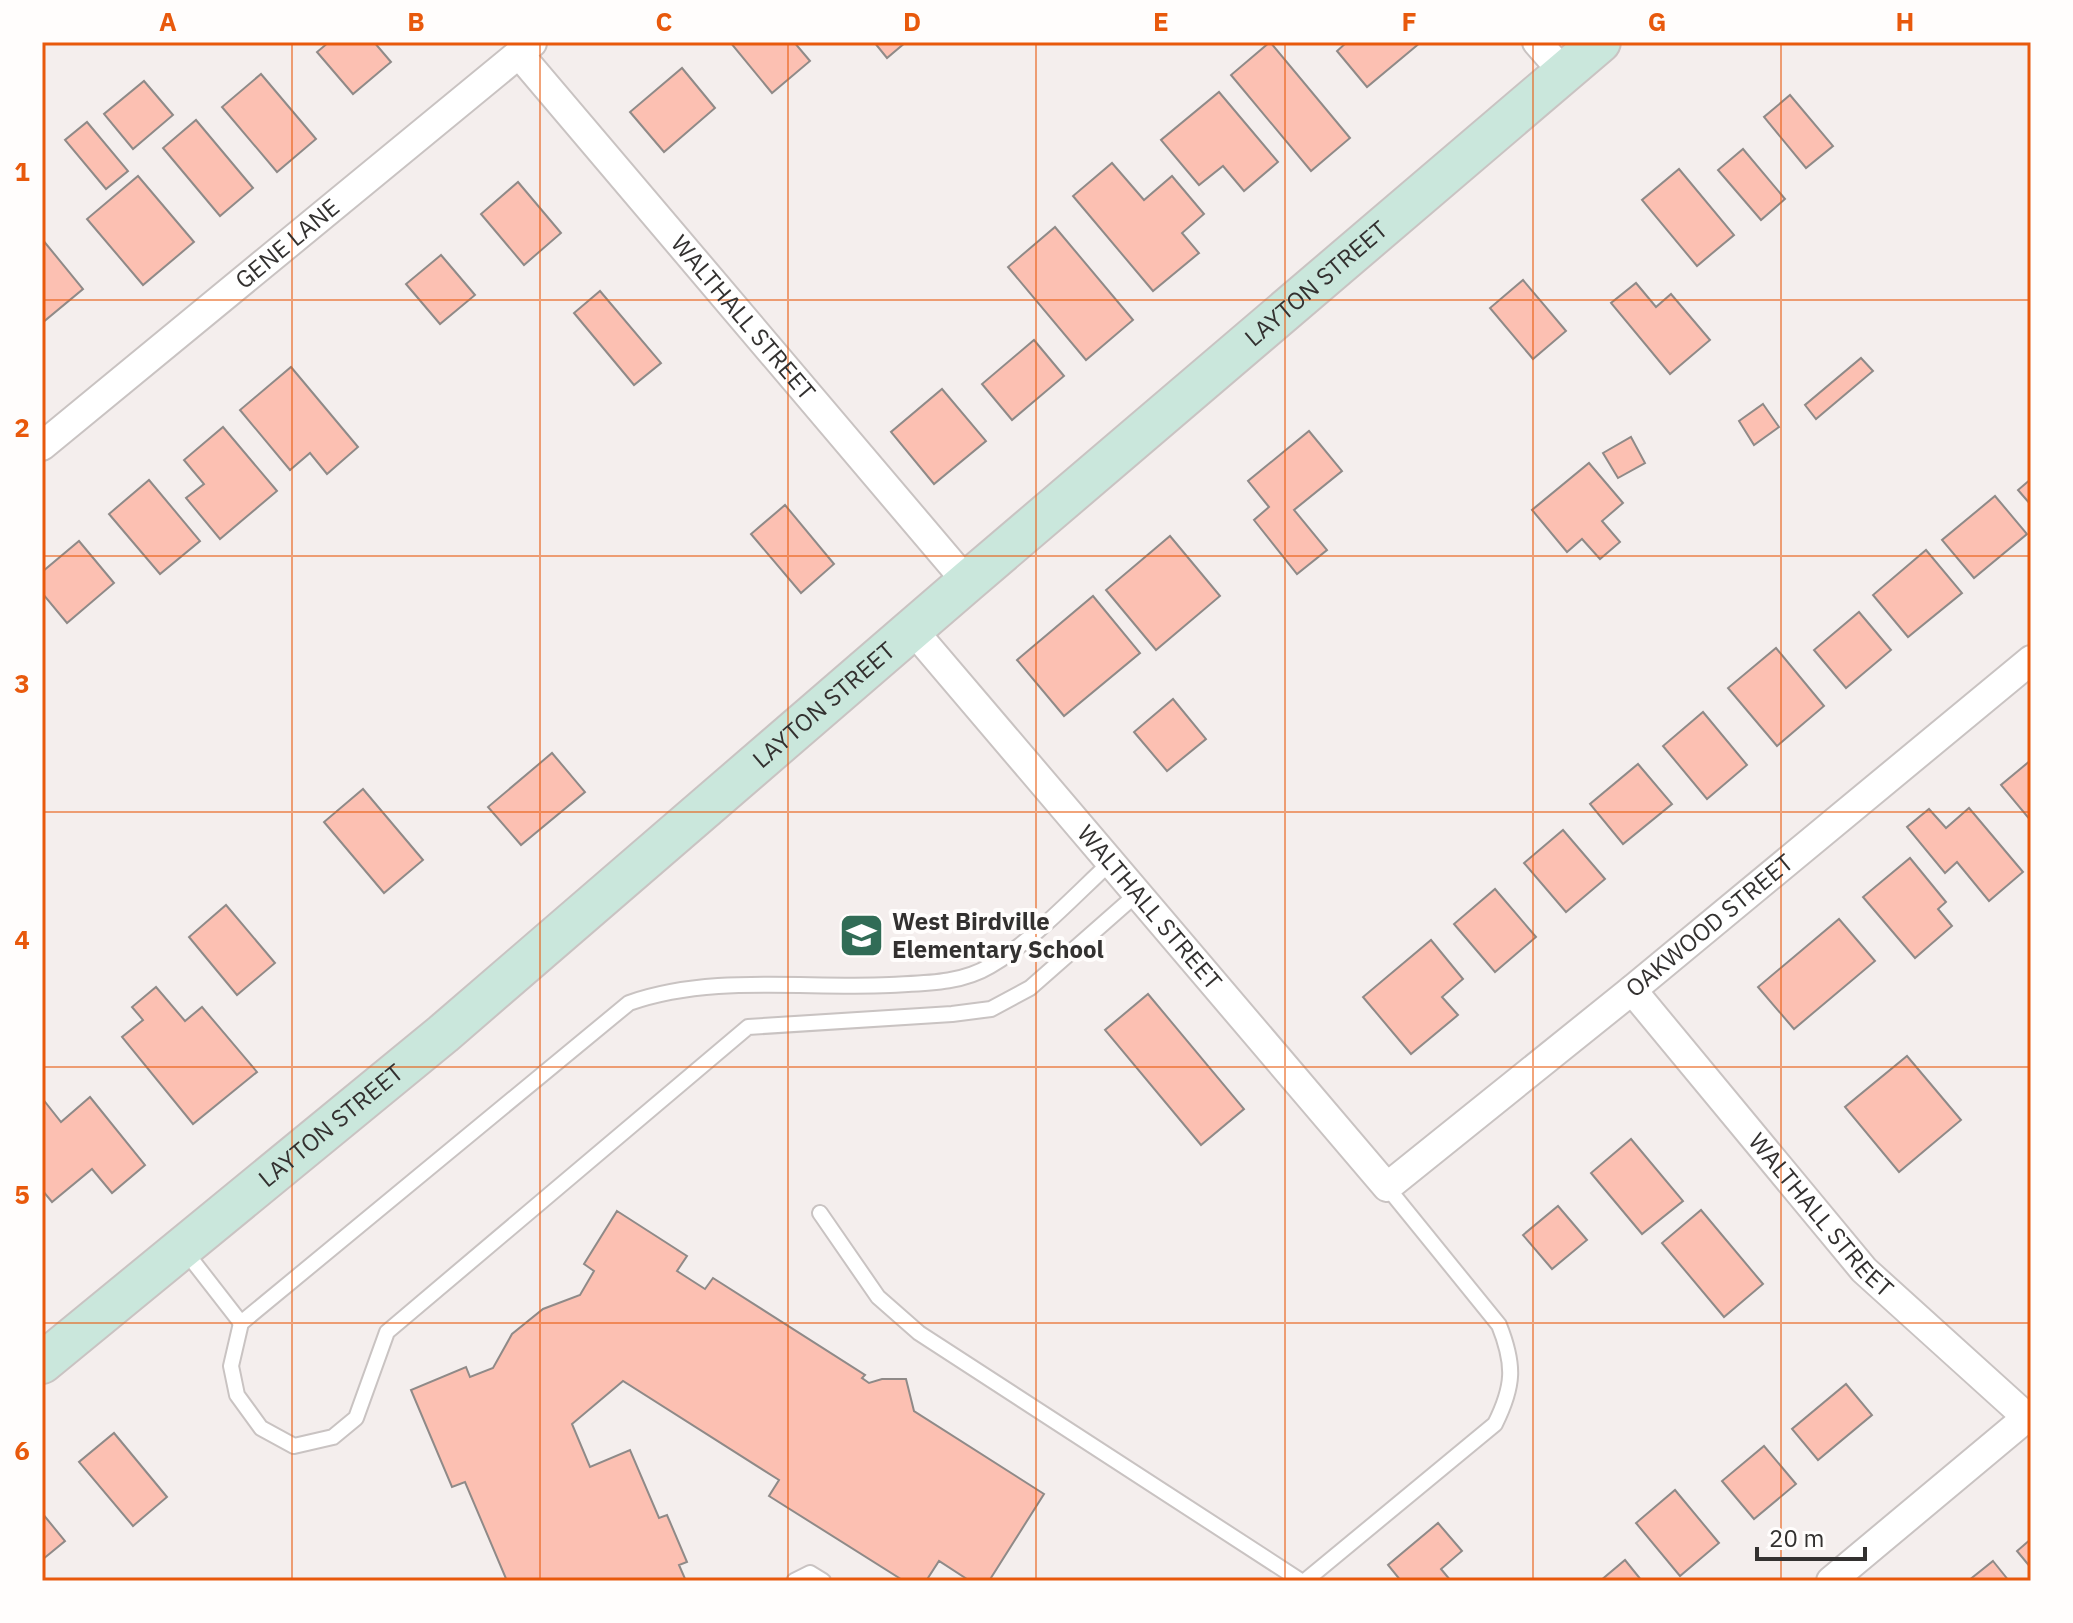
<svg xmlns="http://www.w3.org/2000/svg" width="2073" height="1623" viewBox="0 0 2073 1623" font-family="'IBM Plex Sans',sans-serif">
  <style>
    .building { fill: #fcc0b2; stroke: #8f8a88; stroke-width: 2 }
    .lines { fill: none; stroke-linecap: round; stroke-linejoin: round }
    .lane-casing { stroke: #c9c3c2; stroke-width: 18 }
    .street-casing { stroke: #c9c3c2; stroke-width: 32 }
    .secondary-casing { stroke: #c9c3c2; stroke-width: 44 }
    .lane { stroke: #fff; stroke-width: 14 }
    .street { stroke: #fff; stroke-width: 28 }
    .secondary { stroke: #cae7dc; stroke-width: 40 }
    .grid { fill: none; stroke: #e8590c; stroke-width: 2; stroke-opacity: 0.55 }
    .labels { text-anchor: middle; stroke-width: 8; stroke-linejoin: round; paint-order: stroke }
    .street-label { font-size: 24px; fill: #333130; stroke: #fffdfc }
    .poi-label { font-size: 24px; font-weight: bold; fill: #333130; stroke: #fffdfc; text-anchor: start }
    .neatline { fill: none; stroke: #e8590c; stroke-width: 3 }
    .grid-label { font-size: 26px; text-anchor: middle; font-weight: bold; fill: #e8590c }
  </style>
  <rect width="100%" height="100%" fill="#f4eeed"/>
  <g class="building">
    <path d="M329 42H374L391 62 353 94 317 52Z"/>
    <path d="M730 42H794L810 61 772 93Z"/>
    <path d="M874 42H906L887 58Z"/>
    <path d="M1270 42 1350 138 1311 171 1231 75Z"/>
    <path d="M1347 42H1421L1367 87 1337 51Z"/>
    <path d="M682 68 715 108 664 152 630 112Z"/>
    <path d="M261 74 316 139 277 172 222 107Z"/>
    <path d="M144 81 173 115 133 149 104 114Z"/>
    <path d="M1219 92 1278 162 1244 191 1223 166 1199 185 1161 140Z"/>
    <path d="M1790 95 1833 146 1806 168 1764 117Z"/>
    <path d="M196 120 253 188 220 216 163 148Z"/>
    <path d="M87 122 128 171 106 189 65 140Z"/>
    <path d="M1743 149 1785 199 1761 220 1718 170Z"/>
    <path d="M1112 163 1144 200 1172 176 1204 214 1182 233 1199 253 1153 291 1073 196Z"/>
    <path d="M1679 169 1734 235 1697 266 1642 200Z"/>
    <path d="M138 176 194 242 143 285 87 219Z"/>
    <path d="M518 182 561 233 524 265 481 214Z"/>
    <path d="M1055 227 1133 320 1086 360 1008 267Z"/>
    <path d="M42 239 83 289 42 323Z"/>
    <path d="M441 255 475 295 440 324 406 284Z"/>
    <path d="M1523 280 1566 331 1533 359 1490 308Z"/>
    <path d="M1636 283 1656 307 1671 294 1710 340 1670 374 1611 303Z"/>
    <path d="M600 291 661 363 634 385 574 313Z"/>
    <path d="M1034 340 1064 376 1012 420 982 384Z"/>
    <path d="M1861 358 1873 371 1816 419 1805 405Z"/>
    <path d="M291 367 358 447 327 474 310 453 290 470 240 410Z"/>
    <path d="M942 389 986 441 934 484 891 432Z"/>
    <path d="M1763 404 1779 427 1754 445 1739 421Z"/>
    <path d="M223 427 277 491 220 539 186 498 204 484 184 460Z"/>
    <path d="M1309 431 1342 471 1294 510 1327 550 1297 574 1254 520 1269 507 1248 481Z"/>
    <path d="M1631 437 1645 463 1618 478 1603 453Z"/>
    <path d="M1589 463 1623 503 1602 521 1620 542 1600 559 1582 539 1567 552 1532 510Z"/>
    <path d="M2031 479V505L2018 490Z"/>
    <path d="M149 480 200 541 160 574 109 514Z"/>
    <path d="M1995 496 2027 534 1974 578 1942 540Z"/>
    <path d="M785 505 834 564 801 593 751 534Z"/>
    <path d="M1170 536 1220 596 1156 650 1106 590Z"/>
    <path d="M79 541 114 583 67 623 42 593V572Z"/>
    <path d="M1926 550 1962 593 1908 637 1873 595Z"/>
    <path d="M1093 596 1140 653 1064 716 1017 660Z"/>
    <path d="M1859 612 1891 650 1846 688 1814 650Z"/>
    <path d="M1776 648 1824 706 1777 746 1728 688Z"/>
    <path d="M1173 699 1206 739 1167 771 1134 732Z"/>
    <path d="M1703 712 1747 765 1707 799 1663 746Z"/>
    <path d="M552 753 585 792 521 845 488 807Z"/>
    <path d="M2031 760V821L2001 785Z"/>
    <path d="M1638 764 1672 804 1623 844 1590 804Z"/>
    <path d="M363 789 423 860 384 893 324 822Z"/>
    <path d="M1969 808 2023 872 1989 901 1957 862 1945 873 1907 827 1929 809 1946 828Z"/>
    <path d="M1563 830 1605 879 1566 912 1524 863Z"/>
    <path d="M1910 858 1946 902 1938 909 1952 926 1915 958 1863 897Z"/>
    <path d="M1495 889 1536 937 1495 972 1454 924Z"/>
    <path d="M226 905 275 963 237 995 189 937Z"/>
    <path d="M1839 919 1875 961 1794 1029 1758 987Z"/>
    <path d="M1431 940 1463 979 1442 997 1458 1015 1411 1054 1363 997Z"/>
    <path d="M156 987 185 1021 202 1007 257 1072 193 1124 122 1037 143 1020 132 1007Z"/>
    <path d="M1148 994 1244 1109 1201 1145 1105 1030Z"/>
    <path d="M1907 1056 1961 1120 1899 1172 1845 1107Z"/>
    <path d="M90 1097 145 1165 112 1193 92 1169 52 1202 42 1190V1098L61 1122Z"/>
    <path d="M1631 1139 1683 1201 1642 1234 1591 1173Z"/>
    <path d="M1558 1206 1587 1240 1552 1269 1523 1235Z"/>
    <path d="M1701 1210 1763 1284 1724 1317 1662 1243Z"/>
    <path d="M617 1211 687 1256 677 1271 705 1289 713 1278 865 1375 862 1378 869 1383 882 1379H906L914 1411 1044 1494 989 1581H970L939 1561 926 1581H904L769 1496 779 1480 623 1381 572 1424 590 1467 630 1450 659 1518 667 1515 687 1562 679 1565 686 1581H507L465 1482 452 1487 411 1390 466 1367 470 1377 493 1368 512 1334 543 1309 580 1295 594 1271 584 1264Z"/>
    <path d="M1846 1384 1872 1415 1818 1460 1792 1429Z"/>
    <path d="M114 1433 167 1497 133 1526 79 1462Z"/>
    <path d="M1764 1446 1796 1484 1754 1519 1722 1481Z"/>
    <path d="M1675 1490 1719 1543 1680 1576 1636 1523Z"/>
    <path d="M42 1513 65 1541 42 1560Z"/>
    <path d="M1438 1523 1462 1551 1441 1569 1451 1581H1401L1388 1565Z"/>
    <path d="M2031 1539V1568L2017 1551Z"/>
    <path d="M1625 1560 1642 1581H1600Z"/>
    <path d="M1993 1561 2009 1581H1968Z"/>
  </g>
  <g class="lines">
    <defs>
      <g id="lane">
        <path d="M1111 862C1074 896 1034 940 990 966 960 984 924 983 890 985 804 989 711 974 629 1003L241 1323 231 1366 237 1395 261 1428 294 1446 333 1437 356 1418 387 1332 748 1027 952 1014 991 1009 1030 988 1138 893"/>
        <path d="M820 1213 878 1297 919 1333 1301 1581"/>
        <path d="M185 1251 241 1323"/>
        <path d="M794 1581 810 1573 823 1581"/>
        <path d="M1305 1581 1495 1424C1514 1386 1515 1365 1499 1325L1387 1187"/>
      </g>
      <g id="street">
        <path d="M1537 42 1564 73"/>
        <path id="s1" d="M519 54 967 582"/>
        <path id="s2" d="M42 446 532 43"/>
        <path id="s3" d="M912 629 1387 1187 1632 990 2031 660"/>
        <path id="s4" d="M1632 990 1864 1270 2031 1421"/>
        <path d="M1831 1581 2031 1414"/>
      </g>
      <g id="secondary">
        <path id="s5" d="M42 1363 443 1034 967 582 1600 42"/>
      </g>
    </defs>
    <use href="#lane" class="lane-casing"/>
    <use href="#street" class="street-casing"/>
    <use href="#secondary" class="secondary-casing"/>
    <use href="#lane" class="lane"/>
    <use href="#street" class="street"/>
    <use href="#secondary" class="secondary"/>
  </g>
  <path class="grid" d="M292 42V1581M540 42V1581M788 42V1581M1036 42V1581M1285 42V1581M1533 42V1581M1781 42V1581M42 300H2031M42 556H2031M42 812H2031M42 1067H2031M42 1323H2031"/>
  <defs>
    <symbol id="school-square" viewBox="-11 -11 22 22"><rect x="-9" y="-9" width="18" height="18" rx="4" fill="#316c56" stroke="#fffdfc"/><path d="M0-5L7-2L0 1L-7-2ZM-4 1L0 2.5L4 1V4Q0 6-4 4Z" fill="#fff"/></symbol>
  </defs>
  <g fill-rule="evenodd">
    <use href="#school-square" x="836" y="910" width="51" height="51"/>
  </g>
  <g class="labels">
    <g class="street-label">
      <text dy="8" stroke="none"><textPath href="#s2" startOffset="318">GENE LANE</textPath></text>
      <text dy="8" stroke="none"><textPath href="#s5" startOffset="1670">LAYTON STREET</textPath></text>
      <text dy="8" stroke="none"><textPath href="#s1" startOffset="346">WALTHALL STREET</textPath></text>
      <text dy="8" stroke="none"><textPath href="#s5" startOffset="1022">LAYTON STREET</textPath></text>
      <text dy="8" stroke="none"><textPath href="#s3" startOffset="366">WALTHALL STREET</textPath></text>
      <text dy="8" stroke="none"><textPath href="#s3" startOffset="1148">OAKWOOD STREET</textPath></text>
      <text dy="8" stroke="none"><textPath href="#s5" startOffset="374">LAYTON STREET</textPath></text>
      <text dy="8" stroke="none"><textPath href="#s4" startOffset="294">WALTHALL STREET</textPath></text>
    </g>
    <g class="poi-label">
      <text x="892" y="930">West Birdville<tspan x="892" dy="28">Elementary School</tspan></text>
    </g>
  </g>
  <rect width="2073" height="1623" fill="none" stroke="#fffdfc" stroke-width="88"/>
  <path d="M1757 1547v12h108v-12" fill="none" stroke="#333130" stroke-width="4"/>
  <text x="1769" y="1547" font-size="24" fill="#333130" stroke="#fffdfc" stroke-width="6" paint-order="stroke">20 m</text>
  <rect x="44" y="44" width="1985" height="1535" class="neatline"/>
  <g class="grid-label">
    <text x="168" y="31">A</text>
    <text x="416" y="31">B</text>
    <text x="664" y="31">C</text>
    <text x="912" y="31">D</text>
    <text x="1161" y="31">E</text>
    <text x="1409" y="31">F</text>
    <text x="1657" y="31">G</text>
    <text x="1905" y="31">H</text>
    <text x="22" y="181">1</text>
    <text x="22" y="437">2</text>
    <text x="22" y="693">3</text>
    <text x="22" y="949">4</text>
    <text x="22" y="1204">5</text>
    <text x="22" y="1460">6</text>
  </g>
</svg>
